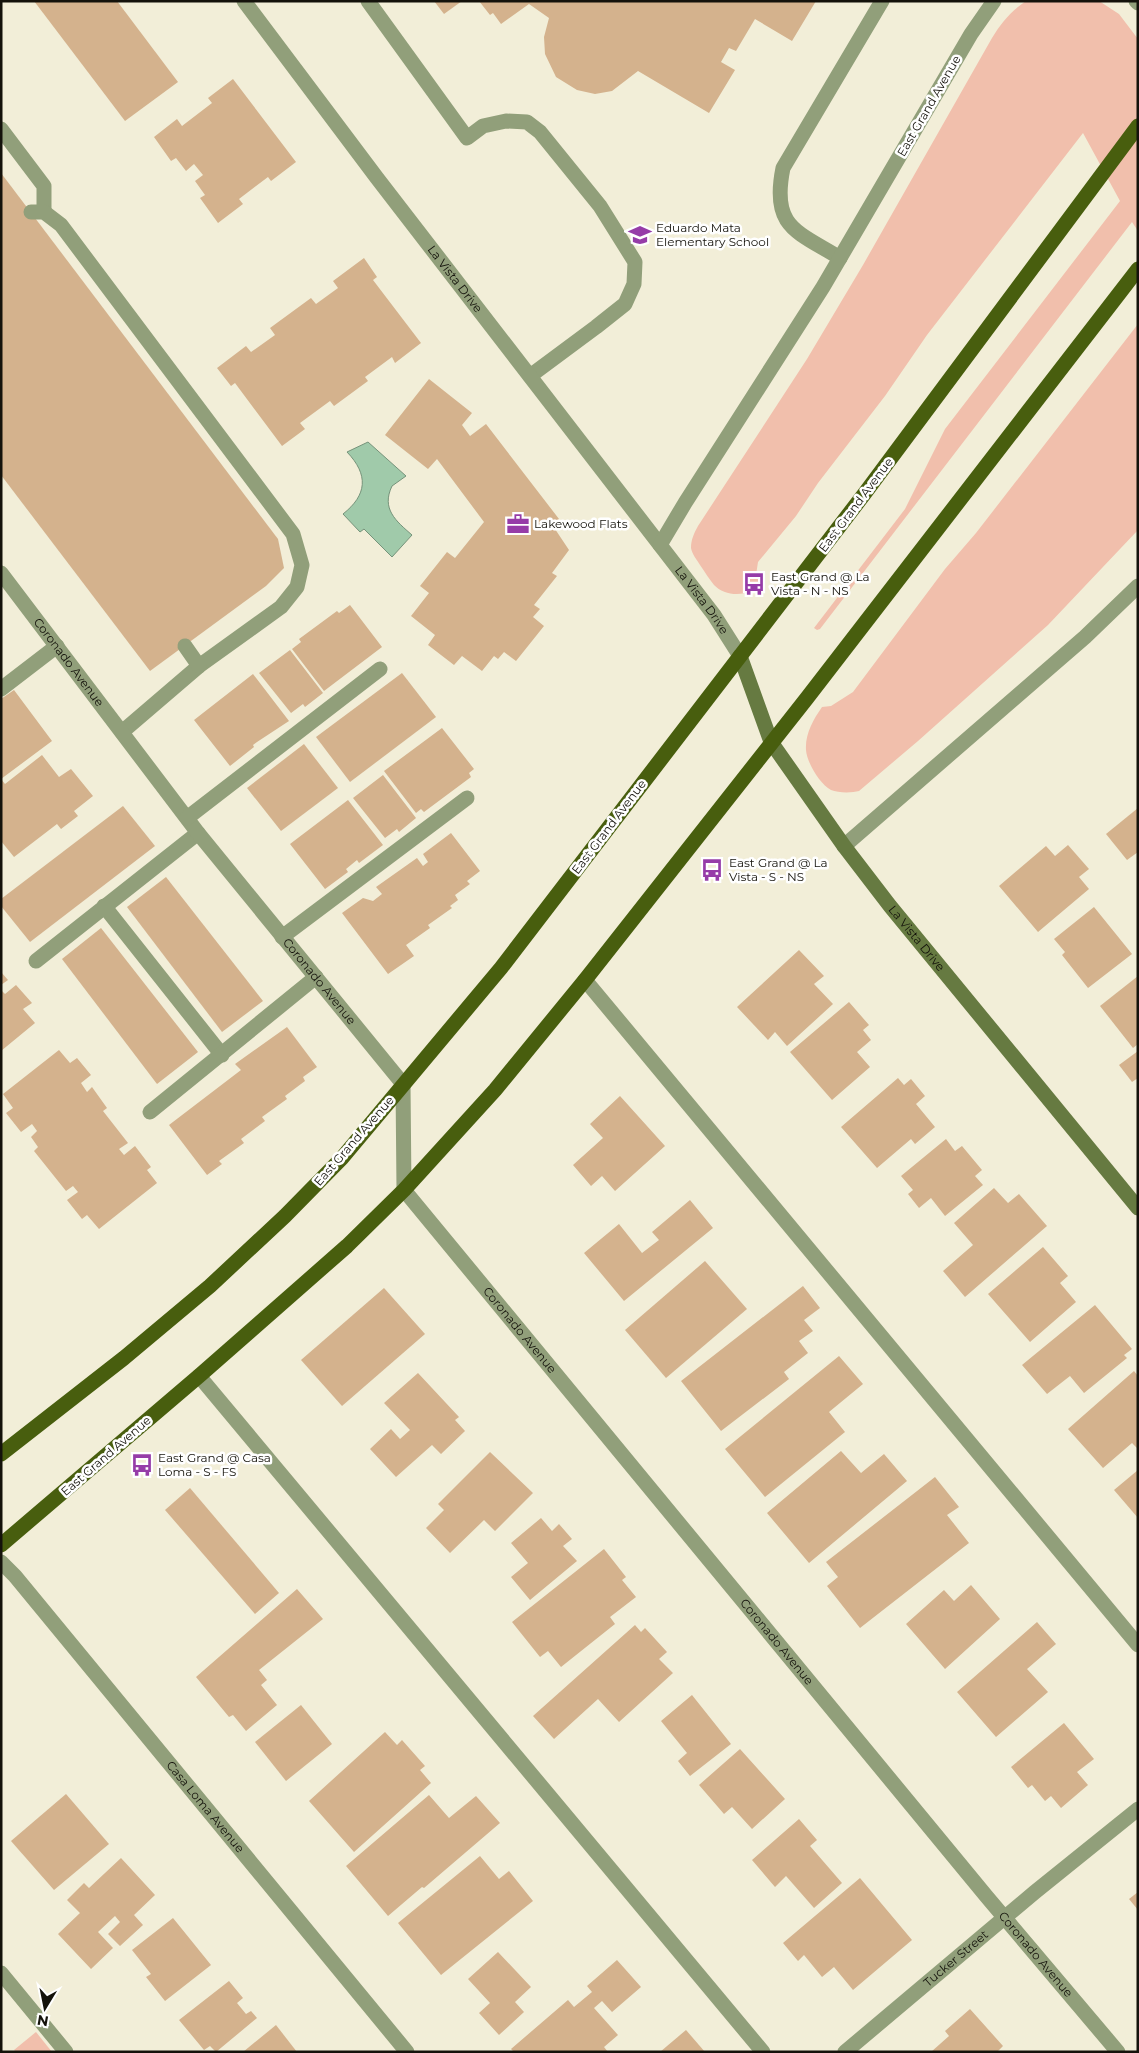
<svg xmlns="http://www.w3.org/2000/svg" width="1139" height="2053" viewBox="0 0 1139 2053" font-family="Montserrat,sans-serif">
  <style>
    .green { fill: #f1bfac }
    .water { fill: #a0caaa; stroke: #76937a }
    .building { fill: #d4b28d }
    .lines { fill: none; stroke-linecap: round; stroke-linejoin: round }
    .lane { stroke: #919f7a; stroke-width: 15 }
    .street { stroke: #919f7a; stroke-width: 15 }
    .secondary { stroke: #667a41; stroke-width: 15 }
    .primary { stroke: #485e0e; stroke-width: 15 }
    .labels { text-anchor: middle; stroke-width: 5; stroke-linejoin: round; paint-order: stroke }
    .street-label { font-size: 12px; fill: #14120b; stroke: #fff }
    .poi-label { font-size: 12px; fill: #14120b; stroke: #fff; text-anchor: start }
  </style>
  <rect width="100%" height="100%" fill="#f2eed8"/>
  <g class="green">
    <path d="M1026 1H1099L1119 14 1138 39V231L1132 222 820 629 817 630 814 628 905 509 945 429 1120 201 1083 133 927 335 885 396 818 483 796 516 758 562 756 575 762 582C752 597 726 598 714 585 709 579 705 572 700 565 697 560 692 554 691 548 691 540 694 533 698 526L807 359 863 265 992 38C1001 23 1011 11 1026 1Z"/>
    <path d="M1138 324V530L1048 625 918 741 859 791C852 793 838 793 831 790 820 784 807 763 806 750 805 734 813 720 822 707L831 706 853 692 945 569 976 533Z"/>
    <path d="M36 2032 52 2052H16L14 2050Z"/>
  </g>
  <path class="water" d="M368 442 406 476 392 486C381 509 396 521 412 535L392 557 364 529 360 532 343 514C367 495 369 475 347 452Z"/>
  <g class="building">
    <path d="M34 1H117L178 82 125 121Z"/>
    <path d="M434 1H462L444 14Z"/>
    <path d="M479 1H816L792 41 755 19 736 51 729 48 721 62 735 70 709 113 638 71 612 91 595 94 577 90 556 77 545 54 544 37 549 18 529 4 501 24 493 13 490 15Z"/>
    <path d="M233 79 296 162 271 181 268 177 239 199 243 204 218 223 200 198 205 195 195 181 203 175 194 164 186 171 176 158 171 161 154 137 177 119 182 126 212 103 208 98Z"/>
    <path d="M1 173 278 539 284 568 266 586 150 671 1 475Z"/>
    <path d="M364 258 377 277 373 280 421 343 395 363 392 357 365 377 368 381 334 406 330 401 300 423 305 429 282 446 235 383 231 386 217 368 246 346 251 352 275 335 270 328 311 298 316 304 338 288 333 281Z"/>
    <path d="M429 379 472 413 462 425 470 436 486 424 559 519 553 526 569 550 552 573 557 576 534 605 540 609 533 617 544 626 516 661 504 652 498 659 494 656 482 671 462 656 454 665 428 645 435 635 411 616 429 593 420 586 447 552 455 558 484 522 437 459 428 469 385 435Z"/>
    <path d="M350 605 382 647 324 691 292 649 301 642 299 639 337 611 339 613Z"/>
    <path d="M290 650 323 693 305 707 303 704 291 713 259 673Z"/>
    <path d="M402 673 436 717 350 782 316 737Z"/>
    <path d="M253 674 289 721 257 742 253 745 254 747 230 766 194 720Z"/>
    <path d="M14 690 52 741 1 779 5 784 42 755 59 777 71 769 93 796 74 811 78 816 61 829 57 824 14 857 1 841V699Z"/>
    <path d="M442 728 474 769 469 773 471 777 424 812 421 809 416 813 384 771Z"/>
    <path d="M304 744 338 788 281 831 247 788Z"/>
    <path d="M383 775 416 818 399 832 397 829 385 838 353 798Z"/>
    <path d="M348 800 383 845 359 863 357 860 346 869 348 872 325 889 290 844Z"/>
    <path d="M123 806 155 846 30 942 1 906V899Z"/>
    <path d="M1138 808V852L1127 860 1106 834Z"/>
    <path d="M451 833 480 871 467 881 470 884 455 895 458 900 450 906 452 908 428 925 430 928 406 945 414 956 388 974 342 913 363 898 373 901 382 894 376 887 417 858 423 866 428 862 423 854Z"/>
    <path d="M1068 845 1089 869 1079 877 1089 889 1038 932 999 886 1046 846 1055 856Z"/>
    <path d="M166 877 263 1001 222 1032 127 907Z"/>
    <path d="M1094 907 1132 954 1088 988 1062 955 1065 952 1054 939Z"/>
    <path d="M101 928 198 1052 157 1084 62 959Z"/>
    <path d="M799 950 824 976 814 984 833 1004 787 1046 775 1032 768 1040 737 1007Z"/>
    <path d="M1 972 8 980 1 985Z"/>
    <path d="M1138 976V1044L1133 1048 1100 1006Z"/>
    <path d="M16 985 32 1003 23 1009 35 1023 1 1051V990L5 994Z"/>
    <path d="M849 1002 869 1025 863 1030 871 1040 857 1052 870 1067 832 1100 790 1052Z"/>
    <path d="M287 1027 317 1067 303 1077 305 1081 285 1096 287 1099 262 1117 265 1121 241 1139 244 1143 219 1161 222 1164 207 1175 169 1125 241 1070 235 1064Z"/>
    <path d="M59 1050 70 1063 77 1058 91 1075 81 1083 87 1092 92 1087 107 1108 103 1111 128 1143 119 1149 124 1155 135 1146 151 1167 147 1170 157 1183 99 1229 87 1215 82 1219 67 1200 78 1192 73 1186 66 1191 34 1151 38 1147 31 1137 37 1131 32 1124 21 1132 6 1113 13 1108 3 1094Z"/>
    <path d="M1138 1051V1078L1132 1082 1119 1065Z"/>
    <path d="M898 1078 904 1085 911 1079 925 1096 916 1104 935 1127 915 1144 911 1139 877 1168 841 1127Z"/>
    <path d="M620 1096 665 1146 615 1191 602 1176 591 1186 573 1165 603 1138 590 1124Z"/>
    <path d="M946 1139 955 1151 962 1146 982 1170 975 1176 983 1185 945 1216 931 1198 919 1208 908 1194 913 1190 901 1176Z"/>
    <path d="M994 1188 1008 1203 1019 1194 1047 1226 965 1297 943 1271 973 1245 954 1223Z"/>
    <path d="M690 1200 713 1228 624 1301 584 1253 619 1224 642 1253 659 1240 652 1232Z"/>
    <path d="M1043 1247 1068 1276 1060 1283 1076 1302 1030 1342 988 1294Z"/>
    <path d="M705 1261 747 1309 666 1378 625 1330Z"/>
    <path d="M803 1286 820 1308 804 1320 813 1331 799 1341 808 1353 784 1372 789 1379 721 1431 681 1381Z"/>
    <path d="M384 1288 425 1334 342 1406 301 1360Z"/>
    <path d="M1095 1305 1132 1349 1124 1355 1127 1358 1084 1393 1070 1376 1047 1394 1022 1365Z"/>
    <path d="M839 1356 863 1384 829 1412 845 1432 765 1497 725 1449Z"/>
    <path d="M1134 1371 1138 1376V1449L1132 1443 1103 1468 1068 1429Z"/>
    <path d="M418 1373 459 1417 455 1420 465 1431 441 1454 432 1445 396 1477 370 1449 391 1429 400 1439 410 1430 384 1403Z"/>
    <path d="M841 1451 861 1473 884 1454 907 1481 809 1563 767 1513Z"/>
    <path d="M490 1452 533 1493 495 1531 484 1520 450 1553 426 1528 444 1510 438 1504Z"/>
    <path d="M1138 1470V1518L1114 1490Z"/>
    <path d="M935 1477 959 1507 947 1515 969 1543 860 1628 827 1586 838 1577 826 1562Z"/>
    <path d="M190 1488 279 1593 255 1614 165 1510Z"/>
    <path d="M541 1518 552 1531 559 1524 572 1539 563 1546 577 1561 530 1600 511 1577 528 1563 511 1543Z"/>
    <path d="M604 1549 626 1577 622 1580 636 1597 610 1617 615 1624 561 1667 548 1651 540 1657 512 1622Z"/>
    <path d="M971 1585 1000 1619 945 1669 906 1624 944 1590 954 1601Z"/>
    <path d="M297 1589 323 1619 259 1670 267 1680 261 1685 277 1705 246 1731 233 1715 229 1717 196 1677Z"/>
    <path d="M1037 1622 1056 1644 1027 1669 1048 1692 996 1737 957 1692Z"/>
    <path d="M635 1625 641 1632 645 1628 667 1652 659 1659 673 1673 619 1722 598 1699 554 1739 533 1716Z"/>
    <path d="M692 1695 731 1744 690 1776 678 1761 687 1753 661 1721Z"/>
    <path d="M301 1705 332 1744 286 1781 255 1742Z"/>
    <path d="M1064 1723 1094 1759 1077 1772 1088 1785 1061 1808 1051 1796 1045 1801 1032 1785 1028 1788 1011 1767Z"/>
    <path d="M385 1732 397 1745 402 1740 425 1766 420 1770 431 1783 354 1852 309 1801Z"/>
    <path d="M740 1749 785 1799 752 1829 732 1807 724 1814 699 1785Z"/>
    <path d="M66 1794 109 1844 54 1890 11 1841Z"/>
    <path d="M429 1795 449 1818 476 1796 500 1823 424 1888 422 1887 388 1916 346 1866Z"/>
    <path d="M799 1819 817 1840 810 1846 842 1883 814 1908 786 1876 775 1887 752 1860Z"/>
    <path d="M480 1856 499 1879 509 1871 533 1901 441 1975 398 1923Z"/>
    <path d="M121 1858 155 1895 134 1915 143 1925 120 1946 108 1934 120 1922 115 1916 98 1932 113 1948 91 1969 58 1934 80 1913 67 1900 84 1883 89 1888Z"/>
    <path d="M860 1878 912 1940 853 1990 834 1967 822 1977 804 1955 798 1961 783 1943Z"/>
    <path d="M1138 1892V1910L1129 1899Z"/>
    <path d="M173 1918 211 1965 165 2001 146 1977 151 1974 132 1950Z"/>
    <path d="M498 1952 531 1987 515 2002 524 2012 499 2035 479 2013 490 2003 468 1979Z"/>
    <path d="M617 1960 641 1987 612 2012 602 2001 594 2008 618 2035 604 2047 608 2052H514L511 2049 568 2000 574 2007 592 1992 587 1986Z"/>
    <path d="M229 1981 243 1998 237 2003 246 2014 251 2011 257 2018 216 2052 210 2046 204 2050 179 2020Z"/>
    <path d="M970 2009 1003 2046 997 2052H931L949 2036 945 2031Z"/>
    <path d="M276 2025 297 2052H243Z"/>
    <path d="M686 2030 705 2052H660Z"/>
  </g>
  <g class="lines">
    <g class="lane">
      <path d="M368 1 467 138 483 126 506 121 527 122 540 132 600 206 635 262 634 284 625 304 596 327 530 376"/>
      <path d="M1 129 44 186V212"/>
      <path d="M31 212H44L61 225 293 534 302 565 297 587 281 607 199 666 122 732"/>
      <path d="M840 258C796 231 771 227 783 168L882 1"/>
      <path d="M185 646 199 666"/>
      <path d="M1 689 57 646"/>
      <path d="M104 906 222 1055"/>
      <path d="M36 961 198 833"/>
      <path d="M585 980 1138 1645"/>
      <path d="M150 1112 316 977"/>
      <path d="M199 1376 763 2052"/>
      <path d="M1 1973 66 2052"/>
    </g>
    <g class="street">
      <path id="s1" d="M244 1 377 178 714 615 740 656"/>
      <path d="M1136 1 1138 3"/>
      <path d="M660 545 685 503 823 287 971 34 994 1"/>
      <path id="s2" d="M1 573 198 833 403 1084 404 1190 987 1897 1118 2052"/>
      <path d="M187 818 380 669"/>
      <path d="M844 846 1085 637 1138 586"/>
      <path d="M282 937 467 798"/>
      <path id="s3" d="M1 1562 15 1576 407 2052"/>
      <path id="s4" d="M845 2052 1035 1892 1138 1809"/>
    </g>
    <path class="secondary" id="s5" d="M740 656 771 742 844 846 890 906 1138 1208"/>
    <g class="primary">
      <path d="M1 1454 124 1358 210 1286 285 1216 342 1158 501 968 865 493 1138 126"/>
      <path d="M1 1545 199 1376 347 1246 404 1190 495 1090 585 980 807 698 1138 269"/>
    </g>
  </g>
  <defs>
    <symbol id="school-bare" viewBox="-9 -9 18 18"><path d="M0-5L7-2L0 1L-7-2ZM-4 1L0 2.5L4 1V4Q0 6-4 4Z" fill="#963ca8" stroke="#fff" stroke-width="2.5" paint-order="stroke"/></symbol>
    <symbol id="office-bare" viewBox="-9 -9 18 18"><path d="M-6-3h4V-5.5h4V-3h4V5H-6ZM-1-4.5V-3h2v-1.5ZM-6 0V1H6V0Z" fill="#963ca8" stroke="#fff" stroke-width="2.5" paint-order="stroke"/></symbol>
    <symbol id="bus-bare" viewBox="-9 -9 18 18"><path d="M-5-6H5V4H4V6H2V4H-2V6H-4V4H-5ZM-3.5-4V0h7V-4ZM-3.5 1.2v1.5H-2V1.2ZM2 1.2v1.5H3.5V1.2Z" fill="#963ca8" stroke="#fff" stroke-width="2.5" paint-order="stroke"/></symbol>
  </defs>
  <g fill-rule="evenodd">
    <use href="#school-bare" x="624" y="219" width="32" height="32"/>
    <use href="#office-bare" x="502" y="508" width="32" height="32"/>
    <use href="#bus-bare" x="738" y="568" width="32" height="32"/>
    <use href="#bus-bare" x="696" y="854" width="32" height="32"/>
    <use href="#bus-bare" x="126" y="1449" width="32" height="32"/>
  </g>
  <g class="labels">
    <g class="street-label">
      <text transform="translate(929 106) rotate(-60)" y="4">East Grand Avenue</text>
      <text dy="4" stroke="none"><textPath href="#s1" startOffset="349">La Vista Drive</textPath></text>
      <text transform="translate(856 505) rotate(-53)" y="4">East Grand Avenue</text>
      <text dy="4" stroke="none"><textPath href="#s1" startOffset="754">La Vista Drive</textPath></text>
      <text dy="4" stroke="none"><textPath href="#s2" startOffset="112">Coronado Avenue</textPath></text>
      <text transform="translate(609 827) rotate(-53)" y="4">East Grand Avenue</text>
      <text dy="4" stroke="none"><textPath href="#s5" startOffset="336">La Vista Drive</textPath></text>
      <text dy="4" stroke="none"><textPath href="#s2" startOffset="518">Coronado Avenue</textPath></text>
      <text transform="translate(354 1141) rotate(-49)" y="4">East Grand Avenue</text>
      <text dy="4" stroke="none"><textPath href="#s2" startOffset="938">Coronado Avenue</textPath></text>
      <text transform="translate(106 1456) rotate(-41)" y="4">East Grand Avenue</text>
      <text dy="4" stroke="none"><textPath href="#s2" startOffset="1342">Coronado Avenue</textPath></text>
      <text dy="4" stroke="none"><textPath href="#s3" startOffset="319">Casa Loma Avenue</textPath></text>
      <text dy="4" stroke="none"><textPath href="#s2" startOffset="1748">Coronado Avenue</textPath></text>
      <text dy="4" stroke="none"><textPath href="#s4" startOffset="145">Tucker Street</textPath></text>
    </g>
    <g class="poi-label">
      <text x="656" y="232">Eduardo Mata<tspan x="656" dy="14">Elementary School</tspan></text>
      <text x="534" y="528">Lakewood Flats</text>
      <text x="771" y="581">East Grand @ La<tspan x="771" dy="14">Vista - N - NS</tspan></text>
      <text x="729" y="867">East Grand @ La<tspan x="729" dy="14">Vista - S - NS</tspan></text>
      <text x="158" y="1462">East Grand @ Casa<tspan x="158" dy="14">Loma - S - FS</tspan></text>
    </g>
  </g>
  <rect width="1139" height="2053" fill="none" stroke="#14120b" stroke-width="5"/>
  <g transform="translate(45 2008) rotate(190)" stroke="#ffffff" stroke-width="4" paint-order="stroke">
  <path d="M0-4L9 19L0 12L-9 19Z" fill="#14120b"/>
  <text y="-8" font-size="14" font-weight="bold" text-anchor="middle" fill="#14120b">N</text>
  </g>
</svg>
